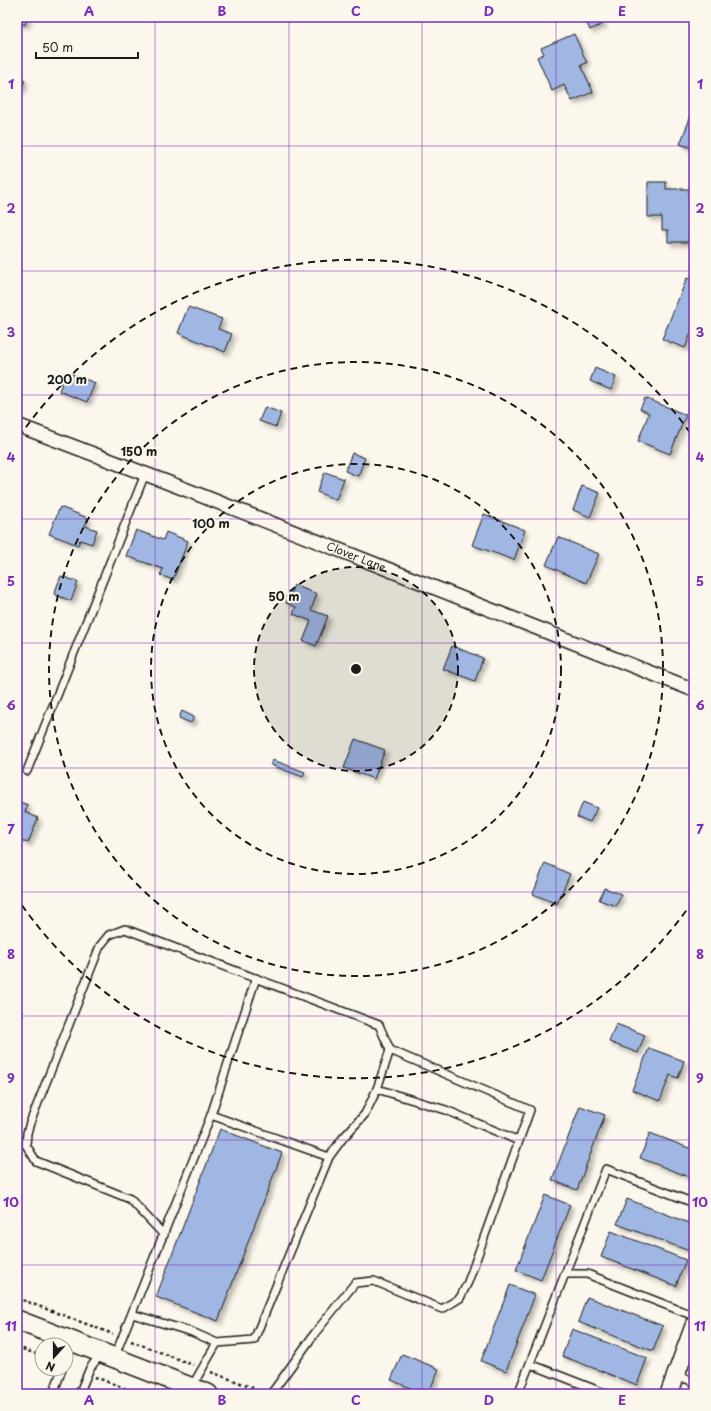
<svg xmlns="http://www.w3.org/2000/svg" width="711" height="1411" viewBox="0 0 711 1411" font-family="'Playpen Sans',sans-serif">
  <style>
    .building { fill: #a0b7e4; stroke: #1c1c1c; filter: url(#shadow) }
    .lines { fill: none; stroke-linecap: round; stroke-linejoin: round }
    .service-casing { stroke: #1c1c1c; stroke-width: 10 }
    .minor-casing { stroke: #1c1c1c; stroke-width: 16 }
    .tertiary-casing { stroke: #1c1c1c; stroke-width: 20 }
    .secondary-casing { stroke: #1c1c1c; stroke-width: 22 }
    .path { stroke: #1c1c1c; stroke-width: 2.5; stroke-dasharray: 3 3; stroke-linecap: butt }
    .service { stroke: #fbf7ec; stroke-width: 7 }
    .minor { stroke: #fbf7ec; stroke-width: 13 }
    .tertiary { stroke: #fbf7ec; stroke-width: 17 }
    .secondary { stroke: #fbf7ec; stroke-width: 19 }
    .grid { fill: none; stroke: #7b2cbf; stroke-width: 1; stroke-opacity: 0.55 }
    .ring { fill: none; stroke: #1c1c1c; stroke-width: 2; stroke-dasharray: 7 5 }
    .labels { text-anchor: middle; stroke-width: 4; stroke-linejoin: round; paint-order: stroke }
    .street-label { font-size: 11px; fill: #1c1c1c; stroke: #fbf7ec }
    .centre { fill: #1c1c1c; stroke: #fbf7ec; stroke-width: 2 }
    .ring-label { font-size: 12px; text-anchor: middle; font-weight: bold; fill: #1c1c1c; stroke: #fbf7ec; stroke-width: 4; stroke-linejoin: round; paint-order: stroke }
    .neatline { fill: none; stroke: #7b2cbf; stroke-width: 1.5 }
    .grid-label { font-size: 13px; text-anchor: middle; font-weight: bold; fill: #7b2cbf }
  </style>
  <defs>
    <filter id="shadow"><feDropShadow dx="3.5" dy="3.5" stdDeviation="2" flood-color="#0004"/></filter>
  </defs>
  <rect width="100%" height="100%" fill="#fbf7ec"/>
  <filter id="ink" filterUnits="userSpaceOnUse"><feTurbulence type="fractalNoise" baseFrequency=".025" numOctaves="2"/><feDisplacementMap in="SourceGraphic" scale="8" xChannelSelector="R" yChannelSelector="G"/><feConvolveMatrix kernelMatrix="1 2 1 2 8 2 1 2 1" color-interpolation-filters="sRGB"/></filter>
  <g filter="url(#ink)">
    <g class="building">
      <path d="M17 17H28L25 25 17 22Z"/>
      <path d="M584 17H600L603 24 590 30Z"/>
      <path d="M574 34 587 63 581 65 593 92 572 101 564 85 552 91 537 57 544 54 541 48Z"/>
      <path d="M17 77 25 81 20 91 17 90Z"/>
      <path d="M694 108V149L680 144Z"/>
      <path d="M648 182H666V189H689V242H668V230H662V217H648Z"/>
      <path d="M687 278 694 281V326L685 348 662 339Z"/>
      <path d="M188 307 222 319 218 329 232 334 225 352 178 333Z"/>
      <path d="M595 368 616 377 611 390 590 381Z"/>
      <path d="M66 372 95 383 87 402 59 391Z"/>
      <path d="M645 398 686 415 670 454 638 441 649 413 640 409Z"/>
      <path d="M265 407 281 413 276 427 259 421Z"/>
      <path d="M352 453 365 458 358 476 345 471Z"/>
      <path d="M325 472 344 479 336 500 317 492Z"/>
      <path d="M582 486 600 493 590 517 573 510Z"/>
      <path d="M60 507 88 518 85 526 97 530 92 544 80 540 78 545 49 534Z"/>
      <path d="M484 514 525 530 514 560 472 545Z"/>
      <path d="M136 530 163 540 166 532 188 541 173 580 160 575 163 569 126 556Z"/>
      <path d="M558 537 599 554 586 583 546 565Z"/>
      <path d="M61 576 78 582 71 601 54 594Z"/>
      <path d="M294 585 317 594 311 610 328 616 316 646 303 641 311 621 293 614 296 607 286 603Z"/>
      <path d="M452 646 483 658 475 681 443 669Z"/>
      <path d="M182 711 194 717 191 723 179 718Z"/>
      <path d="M355 739 385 750 374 779 344 768Z"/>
      <path d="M273 760 305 772 303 777 271 765Z"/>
      <path d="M17 801 28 805 25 812 38 818 28 843 17 838Z"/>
      <path d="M583 802 597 808 590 822 577 817Z"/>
      <path d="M545 863 570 874 557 904 533 894Z"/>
      <path d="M604 888 621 894 616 906 599 900Z"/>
      <path d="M616 1024 645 1035 638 1053 609 1042Z"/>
      <path d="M649 1048 684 1061 678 1078 670 1075 660 1101 632 1090Z"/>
      <path d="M580 1106 605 1115 577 1190 552 1180Z"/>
      <path d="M220 1129 282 1153 218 1321 156 1297Z"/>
      <path d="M650 1133 694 1150V1179L640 1158Z"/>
      <path d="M545 1195 570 1205 541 1280 516 1270Z"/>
      <path d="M627 1199 694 1225V1246L692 1252 617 1224Z"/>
      <path d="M611 1231 686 1260 676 1286 601 1257Z"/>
      <path d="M510 1285 535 1295 506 1371 481 1361Z"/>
      <path d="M587 1297 663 1326 653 1351 578 1322Z"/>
      <path d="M572 1329 647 1358 637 1385 562 1356Z"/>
      <path d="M402 1354 439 1369 428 1394H425L391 1380Z"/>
    </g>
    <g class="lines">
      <defs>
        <g id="service">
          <path d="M27 771 145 474"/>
          <path d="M377 1089 446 1110 519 1141"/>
          <path d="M211 1115 256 978"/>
          <path d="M329 1157 343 1138 365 1114 377 1089 390 1050"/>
          <path d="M164 1235 130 1199 36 1161 26 1145 27 1133 30 1123 100 946 109 935 125 929 379 1025 390 1050 530 1110 468 1282 460 1298 442 1309 374 1281 355 1283 315 1333 271 1394"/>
          <path d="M565 1274H587L694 1316"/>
          <path d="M132 1314 192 1332 217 1343"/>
          <path d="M66 1358 72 1342"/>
          <path d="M114 1358 211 1115 329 1157 254 1340 217 1343 191 1388"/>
          <path d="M530 1364 607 1394"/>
          <path d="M676 1375 694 1382"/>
          <path d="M53 1394 62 1369"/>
          <path d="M79 1394 90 1368 101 1354"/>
          <path d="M518 1394 606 1169 694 1203"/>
        </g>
        <g id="minor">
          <path id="s1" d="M17 425 177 486 694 690"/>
        </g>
        <path id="tertiary" d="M669 1394 694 1326"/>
        <path id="secondary" d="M17 1320 208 1394"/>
      </defs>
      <use href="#service" class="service-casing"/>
      <use href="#minor" class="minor-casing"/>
      <use href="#tertiary" class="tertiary-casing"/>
      <use href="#secondary" class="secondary-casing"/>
      <g class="path">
        <path d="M17 1298 113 1334"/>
        <path d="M131 1341 193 1365"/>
        <path d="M17 1347 42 1356"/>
        <path d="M211 1372 254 1388"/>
        <path d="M95 1377 140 1394"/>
      </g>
      <use href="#service" class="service"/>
      <use href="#minor" class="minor"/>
      <use href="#tertiary" class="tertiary"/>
      <use href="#secondary" class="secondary"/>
    </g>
  </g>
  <path class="grid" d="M155 17V1394M289 17V1394M422 17V1394M556 17V1394M17 146H694M17 271H694M17 395H694M17 519H694M17 643H694M17 768H694M17 892H694M17 1016H694M17 1140H694M17 1265H694"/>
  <circle cx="356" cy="669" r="102" fill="#1c1c1c" fill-opacity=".12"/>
  <g class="ring">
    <circle cx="356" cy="669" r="102"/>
    <circle cx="356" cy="669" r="205"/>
    <circle cx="356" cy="669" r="307"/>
    <path d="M693 901A409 409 0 0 1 19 901M19 437A409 409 0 0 1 693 437"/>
  </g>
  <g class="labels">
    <g class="street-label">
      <text dy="4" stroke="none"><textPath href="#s1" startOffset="364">Clover Lane</textPath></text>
    </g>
  </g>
  <circle cx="356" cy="669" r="6" class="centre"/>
  <g class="ring-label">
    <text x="67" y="384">200 m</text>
    <text x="139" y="456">150 m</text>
    <text x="211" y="528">100 m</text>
    <text x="284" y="601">50 m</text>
  </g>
  <rect width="711" height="1411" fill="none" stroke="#fbf7ec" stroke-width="44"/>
  <g transform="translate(54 1357) rotate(201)"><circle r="19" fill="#fbf7ec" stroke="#a29f99"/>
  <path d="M0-3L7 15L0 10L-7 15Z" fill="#1c1c1c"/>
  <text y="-6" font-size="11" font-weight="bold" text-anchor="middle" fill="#1c1c1c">N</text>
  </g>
  <path d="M36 52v6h102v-6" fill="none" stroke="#1c1c1c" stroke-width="2"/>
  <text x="42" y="52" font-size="12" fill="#1c1c1c" stroke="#fbf7ec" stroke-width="3" paint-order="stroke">50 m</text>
  <rect x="22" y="22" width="667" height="1367" class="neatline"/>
  <g class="grid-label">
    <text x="89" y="16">A</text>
    <text x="222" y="16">B</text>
    <text x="356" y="16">C</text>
    <text x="489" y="16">D</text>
    <text x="622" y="16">E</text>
    <text x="11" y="89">1</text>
    <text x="700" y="89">1</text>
    <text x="11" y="213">2</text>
    <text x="700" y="213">2</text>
    <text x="11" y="337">3</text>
    <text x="700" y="337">3</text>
    <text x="11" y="462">4</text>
    <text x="700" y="462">4</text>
    <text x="11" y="586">5</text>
    <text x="700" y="586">5</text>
    <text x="11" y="710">6</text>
    <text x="700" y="710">6</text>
    <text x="11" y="834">7</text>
    <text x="700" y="834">7</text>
    <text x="11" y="959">8</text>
    <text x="700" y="959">8</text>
    <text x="11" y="1083">9</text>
    <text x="700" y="1083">9</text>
    <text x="11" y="1207">10</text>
    <text x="700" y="1207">10</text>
    <text x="11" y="1331">11</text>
    <text x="700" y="1331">11</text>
    <text x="89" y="1405">A</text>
    <text x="222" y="1405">B</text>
    <text x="356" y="1405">C</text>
    <text x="489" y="1405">D</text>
    <text x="622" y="1405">E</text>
  </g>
</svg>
